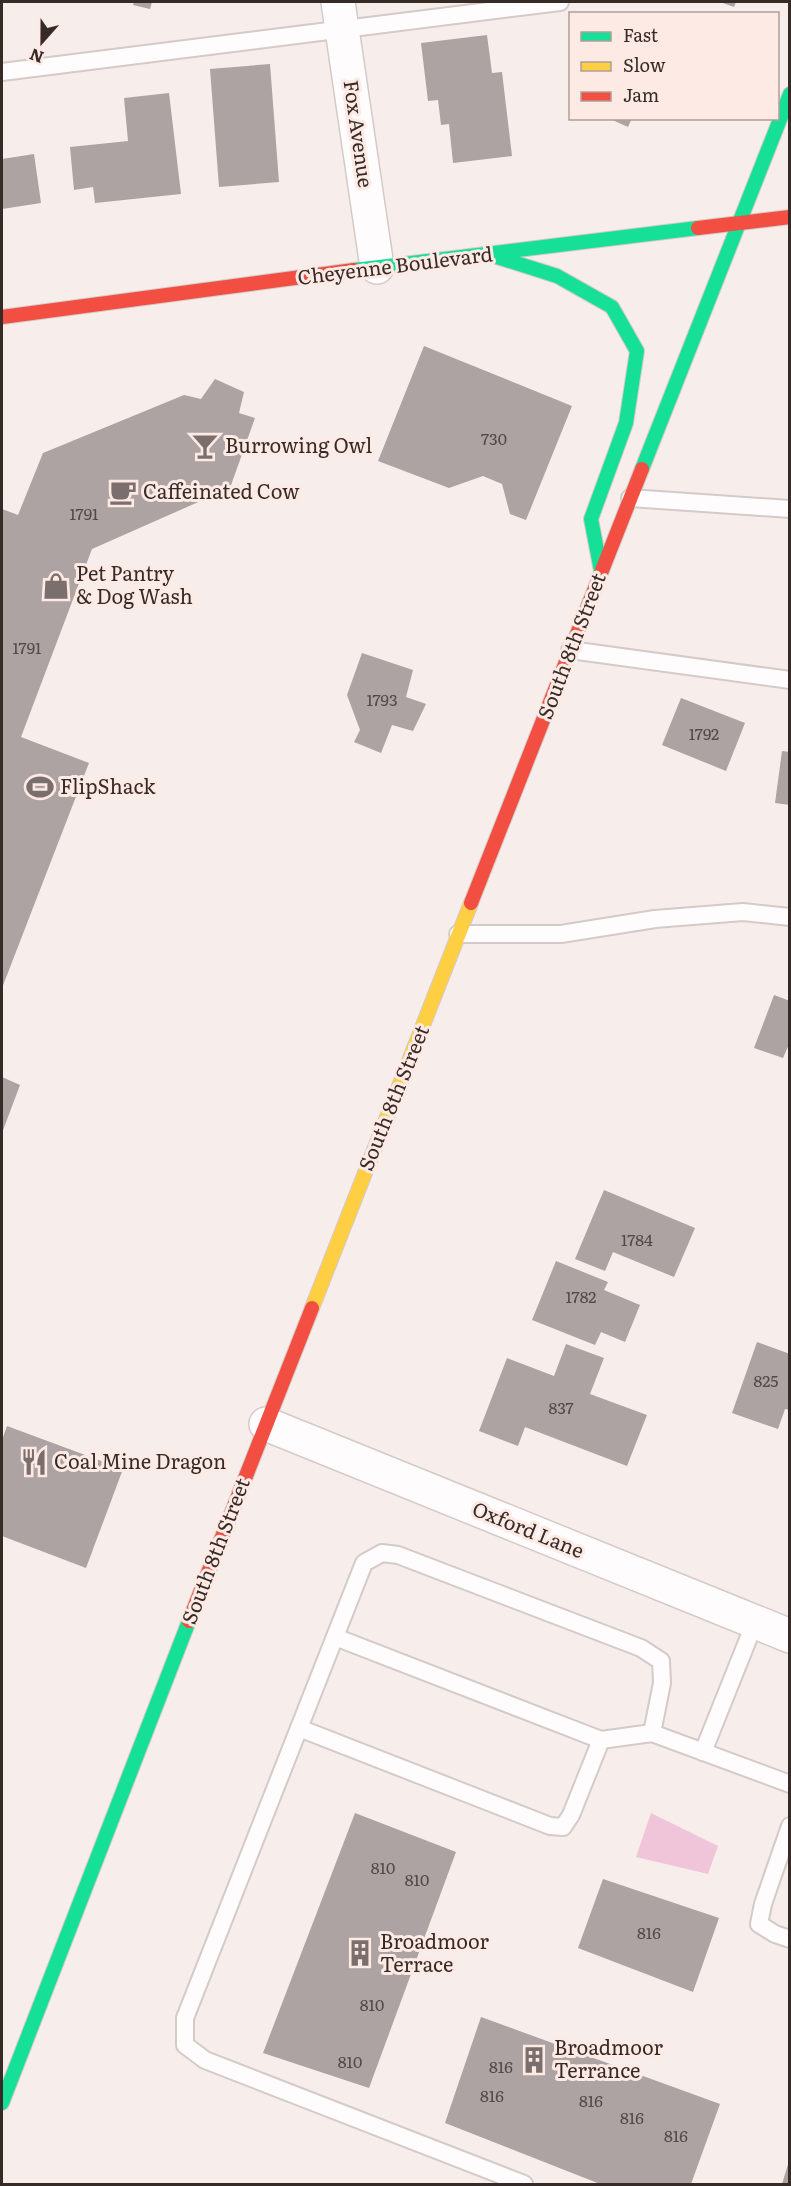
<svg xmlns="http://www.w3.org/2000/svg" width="791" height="2186" viewBox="0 0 791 2186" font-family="Literata,serif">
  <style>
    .water { fill: #f0c5da }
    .building { fill: #aca3a2 }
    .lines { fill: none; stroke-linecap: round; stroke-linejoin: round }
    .lane-casing { stroke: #d4cac7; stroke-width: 20 }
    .street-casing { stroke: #d4cac7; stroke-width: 36 }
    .fast-casing { stroke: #d4cac7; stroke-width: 16 }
    .slow-casing { stroke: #d4cac7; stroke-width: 16 }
    .jam-casing { stroke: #d4cac7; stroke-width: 16 }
    .lane { stroke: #fefcfc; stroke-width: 16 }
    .street { stroke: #fefcfc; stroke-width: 33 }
    .fast { stroke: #16e098; stroke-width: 14 }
    .slow { stroke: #ffcf43; stroke-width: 14 }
    .jam { stroke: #f24e42; stroke-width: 14 }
    .labels { text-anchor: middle; stroke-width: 6; stroke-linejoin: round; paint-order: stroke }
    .number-label { font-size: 16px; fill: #544946 }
    .street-label { font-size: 20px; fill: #372b28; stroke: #fdeae5 }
    .poi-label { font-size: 20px; fill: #372b28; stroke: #fdeae5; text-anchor: start }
  </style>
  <rect width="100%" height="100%" fill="#f7eeeb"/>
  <path class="water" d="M651 1813 718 1846 708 1874 636 1857Z"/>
  <g class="building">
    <path d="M134 2H152L150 9 133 5Z"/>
    <path d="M720 2H736L734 7Z"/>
    <path d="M487 35 492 73 502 72 512 156 453 163 449 124 441 125 438 100 428 101 421 43Z"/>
    <path d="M270 64 279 182 219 187 210 69Z"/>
    <path d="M169 93 181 194 95 203 93 187 74 190 70 147 128 141 124 98Z"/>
    <path d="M608 118H632L628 127Z"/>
    <path d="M34 154 41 203 2 209V159Z"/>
    <path d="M424 346 572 406 526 520 510 514 502 484 483 476 449 488 378 461Z"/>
    <path d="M215 379 244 392 239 413 255 418 230 488 92 549 21 737 89 763 2 988V509L18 515 43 453 184 395 201 399Z"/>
    <path d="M362 653 413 670 406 697 426 704 413 731 392 725 381 753 354 742 360 730 347 695Z"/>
    <path d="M681 698 745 723 726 771 662 745Z"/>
    <path d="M782 751 790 752V805L775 803Z"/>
    <path d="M774 995 790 1001V1042L783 1058 754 1048Z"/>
    <path d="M2 1077 20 1085 2 1133Z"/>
    <path d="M604 1190 695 1228 674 1277 613 1252 605 1271 575 1259Z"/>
    <path d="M556 1261 608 1282 604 1290 640 1305 625 1342 601 1332 595 1345 532 1320Z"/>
    <path d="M757 1342 790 1354V1410L785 1409 778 1429 732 1413Z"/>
    <path d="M566 1344 604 1358 590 1394 647 1415 627 1466 525 1427 518 1446 479 1431 507 1358 554 1376Z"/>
    <path d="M7 1426 123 1469 86 1568 2 1536V1440Z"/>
    <path d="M355 1813 456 1852 369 2088 263 2053Z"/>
    <path d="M603 1879 719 1918 693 1992 578 1948Z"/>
    <path d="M481 2017 720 2104 691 2184H600L445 2123Z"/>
    <path d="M789 2161 790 2184H782Z"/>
  </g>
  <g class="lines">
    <defs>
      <g id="lane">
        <path d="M2 72 560 2"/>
        <path d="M630 498 790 509"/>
        <path d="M570 650 790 680"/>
        <path d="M458 934H561L655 919 743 912 790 917"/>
        <path d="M335 1637 601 1740"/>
        <path d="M299 1728 364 1563 382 1553 398 1555 641 1648 661 1661 662 1683 652 1733"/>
        <path d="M703 1752 755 1622"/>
        <path d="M790 1826 763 1904 759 1924 775 1934 790 1939"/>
        <path d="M524 2184 205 2060 185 2045V2018L299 1728 550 1826 563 1827 571 1815 601 1740 652 1733 790 1784"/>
      </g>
      <g id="street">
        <path d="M338 2 377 267"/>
        <path d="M266 1424 790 1636"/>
      </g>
      <g id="fast">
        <path d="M497 257 557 276 612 307 637 351 626 423 591 519 601 571"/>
        <path d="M354 270 698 228"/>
        <path d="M642 469 790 94"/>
        <path d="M2 2103 189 1621"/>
      </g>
      <path id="slow" d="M312 1308 471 903"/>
      <g id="jam">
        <path d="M698 228 790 217"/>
        <path d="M2 317 354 270"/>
        <path d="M471 903 642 469"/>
        <path d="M189 1621 312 1308"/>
      </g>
    </defs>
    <use href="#lane" class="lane-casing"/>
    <use href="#street" class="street-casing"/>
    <use href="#fast" class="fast-casing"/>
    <use href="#slow" class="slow-casing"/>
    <use href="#jam" class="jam-casing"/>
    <use href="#lane" class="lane"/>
    <use href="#street" class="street"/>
    <use href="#fast" class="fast"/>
    <use href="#slow" class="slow"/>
    <use href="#jam" class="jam"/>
  </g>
  <defs>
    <symbol id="bar-bare" viewBox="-9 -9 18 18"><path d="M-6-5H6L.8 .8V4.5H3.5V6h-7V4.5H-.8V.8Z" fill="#7a6f6c" stroke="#fdeae5" stroke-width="2.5" paint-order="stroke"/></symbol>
    <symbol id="cafe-bare" viewBox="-9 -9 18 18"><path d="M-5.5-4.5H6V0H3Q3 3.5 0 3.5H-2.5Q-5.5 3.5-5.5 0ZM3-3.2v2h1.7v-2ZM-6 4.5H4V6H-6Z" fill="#7a6f6c" stroke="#fdeae5" stroke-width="2.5" paint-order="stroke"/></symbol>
    <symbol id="shop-bare" viewBox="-9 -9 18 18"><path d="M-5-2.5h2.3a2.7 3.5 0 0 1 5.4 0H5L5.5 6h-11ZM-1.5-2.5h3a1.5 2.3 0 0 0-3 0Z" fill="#7a6f6c" stroke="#fdeae5" stroke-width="2.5" paint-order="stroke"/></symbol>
    <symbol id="stadium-bare" viewBox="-9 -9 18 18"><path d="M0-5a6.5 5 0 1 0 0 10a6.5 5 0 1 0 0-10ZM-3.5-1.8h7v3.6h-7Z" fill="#7a6f6c" stroke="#fdeae5" stroke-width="2.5" paint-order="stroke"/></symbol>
    <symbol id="restaurant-bare" viewBox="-9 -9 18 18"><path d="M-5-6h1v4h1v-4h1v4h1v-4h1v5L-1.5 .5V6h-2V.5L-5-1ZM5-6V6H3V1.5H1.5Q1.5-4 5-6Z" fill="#7a6f6c" stroke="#fdeae5" stroke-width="2.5" paint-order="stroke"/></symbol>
    <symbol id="building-bare" viewBox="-9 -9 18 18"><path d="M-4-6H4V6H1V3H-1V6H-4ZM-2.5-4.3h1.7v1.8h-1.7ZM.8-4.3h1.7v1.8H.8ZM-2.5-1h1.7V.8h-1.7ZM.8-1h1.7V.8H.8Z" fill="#7a6f6c" stroke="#fdeae5" stroke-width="2.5" paint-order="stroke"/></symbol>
  </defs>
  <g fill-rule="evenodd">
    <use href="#bar-bare" x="186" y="427" width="38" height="38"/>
    <use href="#cafe-bare" x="104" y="473" width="38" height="38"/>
    <use href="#shop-bare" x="37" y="567" width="38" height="38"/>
    <use href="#stadium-bare" x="21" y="768" width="38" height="38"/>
    <use href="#restaurant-bare" x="15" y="1443" width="38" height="38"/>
    <use href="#building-bare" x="341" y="1934" width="38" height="38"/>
    <use href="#building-bare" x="515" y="2041" width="38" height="38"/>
  </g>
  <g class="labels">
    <g class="number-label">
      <text x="494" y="445">730</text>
      <text x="84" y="520">1791</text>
      <text x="27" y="654">1791</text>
      <text x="382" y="706">1793</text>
      <text x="704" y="740">1792</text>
      <text x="637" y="1246">1784</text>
      <text x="581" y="1303">1782</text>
      <text x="766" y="1387">825</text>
      <text x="561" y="1414">837</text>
      <text x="383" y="1874">810</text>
      <text x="417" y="1886">810</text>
      <text x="649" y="1939">816</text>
      <text x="372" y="2011">810</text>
      <text x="350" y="2068">810</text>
      <text x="501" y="2073">816</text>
      <text x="492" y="2102">816</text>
      <text x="591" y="2107">816</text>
      <text x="632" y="2124">816</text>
      <text x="676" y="2142">816</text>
    </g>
    <g class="street-label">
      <text transform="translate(358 134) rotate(82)" y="7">Fox Avenue</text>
      <text transform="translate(395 266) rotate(-7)" y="7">Cheyenne Boulevard</text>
      <text transform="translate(572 646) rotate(-69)" y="7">South 8th Street</text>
      <text transform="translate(394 1098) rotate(-68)" y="7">South 8th Street</text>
      <text transform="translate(528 1530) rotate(22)" y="7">Oxford Lane</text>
      <text transform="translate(216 1551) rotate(-69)" y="7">South 8th Street</text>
    </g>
    <g class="poi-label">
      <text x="225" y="453">Burrowing Owl</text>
      <text x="143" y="499">Caffeinated Cow</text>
      <text x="76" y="581">Pet Pantry<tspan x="76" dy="23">&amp; Dog Wash</tspan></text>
      <text x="60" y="794">FlipShack</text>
      <text x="54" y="1469">Coal Mine Dragon</text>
      <text x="380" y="1949">Broadmoor<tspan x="380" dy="23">Terrace</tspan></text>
      <text x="554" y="2055">Broadmoor<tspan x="554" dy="23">Terrance</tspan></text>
    </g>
  </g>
  <rect width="791" height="2186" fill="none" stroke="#372b28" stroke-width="6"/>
  <rect x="569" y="12" width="210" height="108" fill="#fdeae5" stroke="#ae9e99" stroke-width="1.5"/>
  <rect x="581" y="32" width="30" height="9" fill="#16e098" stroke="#ae9e99" stroke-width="1.5"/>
  <text x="623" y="42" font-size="18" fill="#372b28">Fast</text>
  <rect x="581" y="62" width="30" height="9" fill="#ffcf43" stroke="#ae9e99" stroke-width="1.5"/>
  <text x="623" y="72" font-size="18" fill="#372b28">Slow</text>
  <rect x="581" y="92" width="30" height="9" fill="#f24e42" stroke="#ae9e99" stroke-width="1.5"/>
  <text x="623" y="102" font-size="18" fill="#372b28">Jam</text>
  <g transform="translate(42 42) rotate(201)" stroke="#fdeae5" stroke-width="4.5" paint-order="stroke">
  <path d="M0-4.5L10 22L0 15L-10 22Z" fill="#372b28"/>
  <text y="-9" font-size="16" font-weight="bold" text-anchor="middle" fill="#372b28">N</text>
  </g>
</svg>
